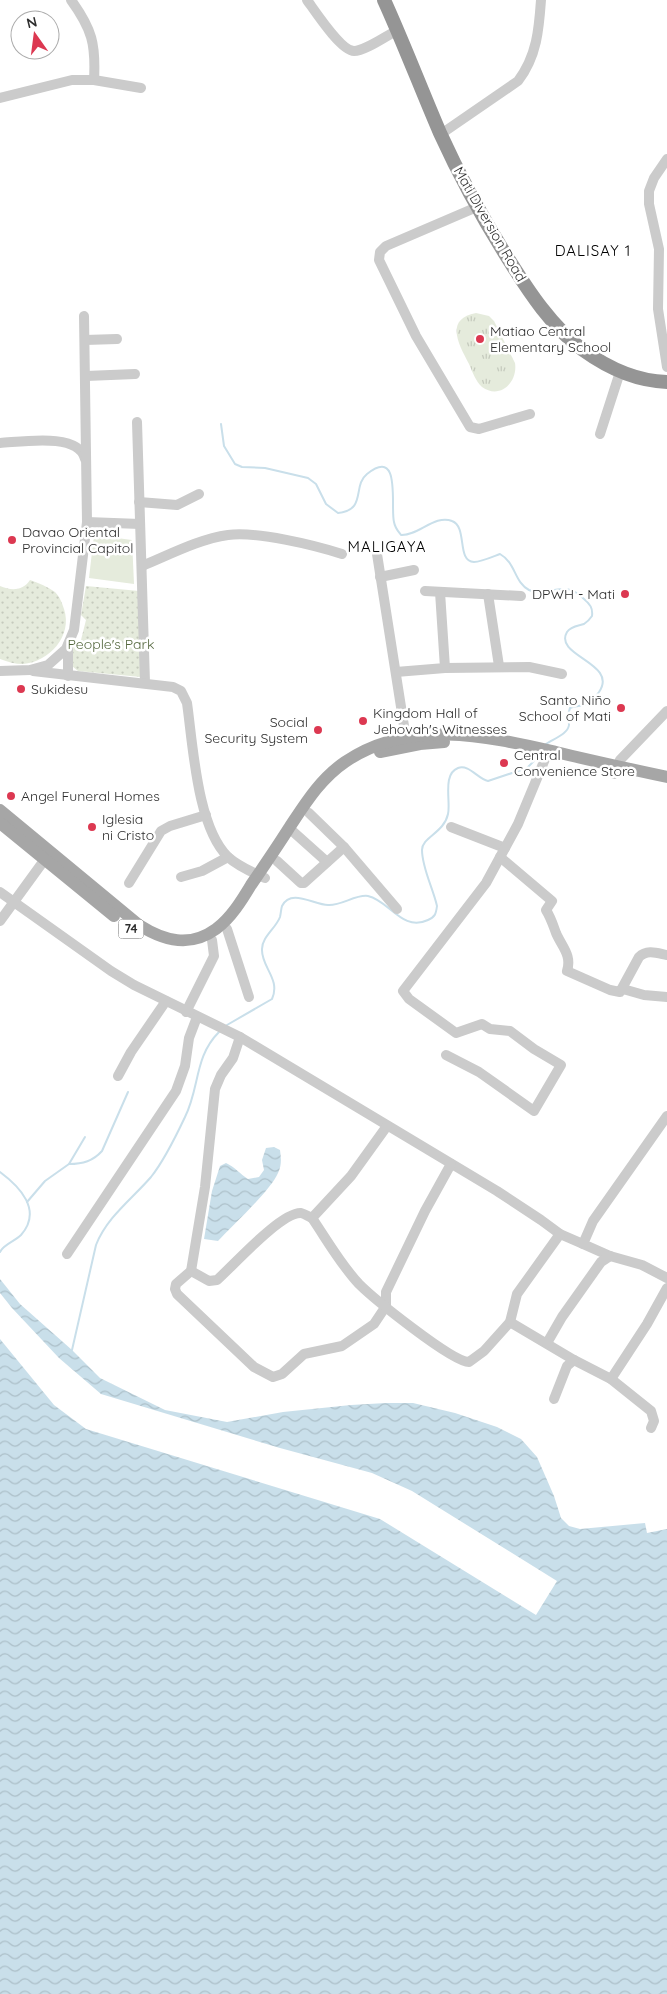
<svg xmlns="http://www.w3.org/2000/svg" width="667" height="1994" viewBox="0 0 667 1994" font-family="Quicksand,sans-serif">
  <style>
    .grass { fill: url(#grass-tufts) }
    .park { fill: url(#park-dots) }
    .pitch { fill: #e5ebdc }
    .water { fill: url(#water-waves) }
    .lines { fill: none; stroke-linecap: round; stroke-linejoin: round }
    .stream { stroke: #c9dfea; stroke-width: 2 }
    .minor { stroke: #cbcbcb; stroke-width: 10 }
    .major { stroke: #a6a6a6; stroke-width: 12 }
    .highway { stroke: #959595; stroke-width: 14 }
    .poi-dot { fill: #dc3851; stroke: #fff; stroke-width: 2 }
    .labels { text-anchor: middle; stroke-width: 5; stroke-linejoin: round; paint-order: stroke }
    .shield { fill: #fff; stroke: #6d6d6d; stroke-width: 1 }
    .shield-label { font-size: 12px; font-weight: bold; fill: #2e2e2e }
    .street-label { font-size: 14px; fill: #2e2e2e; stroke: #fff }
    .poi-label { font-size: 14px; fill: #2e2e2e; stroke: #fff; text-anchor: start }
    .park-label { font-size: 14px; fill: #54673d; stroke: #fff }
    .neighbourhood-label { font-size: 15px; letter-spacing: 1px; fill: #000; stroke: #fff }
  </style>
  <defs>
    <pattern id="grass-tufts" width="24" height="20" patternUnits="userSpaceOnUse" patternTransform="scale(1.25)"><rect width="24" height="20" fill="#e5ebdc"/><path d="M3 7l-1-3M5 7V3M7 7l1-3M15 17l-1-3M17 17v-4M19 17l1-3" fill="none" stroke="#c5cabd"/></pattern>
    <pattern id="park-dots" width="8" height="8" patternUnits="userSpaceOnUse" patternTransform="scale(1.25)"><rect width="8" height="8" fill="#e5ebdc"/><path d="M2 2h.1M6 6h.1" fill="none" stroke="#c5cabd" stroke-width="1.8" stroke-linecap="round"/></pattern>
    <pattern id="water-waves" width="16" height="10" patternUnits="userSpaceOnUse" patternTransform="scale(1.25)"><rect width="16" height="10" fill="#c9dfea"/><path d="M0 5q4-4 8 0t8 0" fill="none" stroke="#adc0c9"/></pattern>
  </defs>
  <rect width="100%" height="100%" fill="#fff"/>
  <path class="grass" d="M476 313 489 316 494 321 515 363C518 382 500 400 482 387 476 382 472 371 469 364 459 345 444 319 476 313Z"/>
  <g class="park">
    <path d="M30 580C39 583 48 587 55 592 60 597 62 603 64 609 73 636 49 662 23 664 15 664 8 662 0 659V586C11 591 23 591 30 580Z"/>
    <path d="M86 586 139 591 141 677 78 671 72 666 73 647 81 640 86 620 81 615Z"/>
  </g>
  <path class="pitch" d="M94 535 132 540 134 584 89 578Z"/>
  <g class="water">
    <path d="M274 1147 280 1150C281 1158 282 1165 278 1173 271 1190 232 1226 218 1241L204 1239 212 1191 220 1166 226 1163C235 1167 240 1174 248 1179L259 1177 264 1170 262 1160 266 1148Z"/>
    <path d="M0 1279 20 1304 72 1350 100 1378 165 1410 227 1422 283 1412 351 1405 386 1403H413L455 1413 497 1427 521 1439 537 1457 554 1496 561 1518 569 1526 580 1529 645 1523 647 1533 667 1529V1994H0V1339L54 1405 86 1429 380 1519 536 1615 557 1581 412 1491 372 1473 280 1448 101 1394 59 1358 12 1308 0 1293Z"/>
  </g>
  <g class="lines">
    <g class="stream">
      <path d="M221 424 224 446 235 464 242 467 265 468 308 478 316 484 326 504 338 513C367 510 352 486 367 474 402 446 390 507 394 522 395 528 398 531 401 535 418 536 435 514 452 521 468 527 456 561 474 562 481 562 492 557 500 554 516 563 514 582 529 590 548 599 562 577 584 599 590 604 593 608 592 616 590 619 587 622 584 624 578 626 571 626 567 632 553 656 619 663 599 692 596 696 593 701 588 703 583 707 576 705 570 708 567 715 569 719 569 725 568 734 553 739 546 744"/>
      <path d="M227 1025 272 999C281 979 261 967 262 949 262 937 276 928 280 917 281 913 281 909 282 906 291 888 314 905 328 905 341 906 356 894 368 896 390 901 402 932 428 920 435 917 436 914 437 906 433 888 422 868 422 850 422 837 444 833 448 814 451 802 442 774 458 768 469 764 478 779 488 781L527 768 534 761"/>
      <path d="M69 1164C83 1164 93 1161 102 1151L128 1092"/>
      <path d="M0 1172C19 1186 43 1210 21 1235 14 1242 4 1244 0 1252"/>
      <path d="M27 1202 45 1181 69 1164 85 1137"/>
      <path d="M72 1350 96 1245C107 1217 132 1199 151 1177 163 1162 177 1134 185 1117 200 1087 194 1057 219 1032"/>
    </g>
    <g class="minor">
      <path d="M71 0C92 29 96 44 94 80"/>
      <path d="M307 0C315 11 341 51 354 51 365 51 386 36 396 31"/>
      <path d="M0 98 72 80H94L141 88"/>
      <path d="M441 134 518 81C537 56 539 29 541 0"/>
      <path d="M667 159 654 178 649 191V204L659 249 658 309 667 367"/>
      <path d="M477 207 386 246 380 252 379 260 416 336 470 427 479 429 530 414"/>
      <path d="M85 340 117 339"/>
      <path d="M86 376 135 374"/>
      <path d="M137 422 145 683"/>
      <path d="M600 434 620 372"/>
      <path d="M0 443C21 442 79 432 85 459"/>
      <path d="M139 502 177 505 199 494"/>
      <path d="M87 522 140 524"/>
      <path d="M377 554 407 745"/>
      <path d="M142 566C169 555 199 539 228 535 256 531 314 545 342 554"/>
      <path d="M380 577 414 570"/>
      <path d="M425 591 521 596"/>
      <path d="M488 594 499 666"/>
      <path d="M68 645V676"/>
      <path d="M445 668 529 667 562 674"/>
      <path d="M0 671 30 670 48 665 66 649 74 630 87 522 84 316"/>
      <path d="M33 671 173 687 181 691 187 703C193 745 197 827 228 857 239 867 252 872 265 878"/>
      <path d="M396 672 445 668 440 592"/>
      <path d="M614 774 620 760 667 711"/>
      <path d="M309 813 344 847 397 909"/>
      <path d="M451 827 505 848"/>
      <path d="M289 828 327 862"/>
      <path d="M500 857 552 901 546 910C551 918 553 925 556 933 562 947 572 955 567 971L610 990 620 992 639 957C647 949 657 953 667 955"/>
      <path d="M277 861 301 883H304L344 847"/>
      <path d="M181 877 202 871 228 857"/>
      <path d="M129 883 161 831 170 826 206 815"/>
      <path d="M0 892 111 971 134 985 240 1037 497 1191 541 1220 560 1234 583 1244"/>
      <path d="M0 921 48 855"/>
      <path d="M227 929 249 997"/>
      <path d="M623 989 644 995 667 997"/>
      <path d="M186 1012 214 956 212 940"/>
      <path d="M240 1037 233 1058 221 1075 215 1089 205 1187 191 1271 176 1284 175 1289 177 1294 254 1367 273 1377 282 1374 304 1354 342 1346 374 1324 386 1306V1292L425 1211 451 1164"/>
      <path d="M446 1055 479 1072 534 1111 561 1065 534 1049 510 1031 490 1029 482 1024 456 1033 409 999 403 991 486 883 518 824 545 759"/>
      <path d="M118 1076 131 1052 166 1001"/>
      <path d="M667 1116 593 1221 583 1244 610 1256 642 1265 667 1278"/>
      <path d="M312 1218 351 1176 387 1126"/>
      <path d="M67 1254 176 1091 185 1066 189 1038 197 1017"/>
      <path d="M191 1271 209 1281 217 1280C234 1265 281 1212 301 1213 305 1214 309 1217 312 1218 327 1240 341 1265 359 1284 373 1298 452 1362 469 1362L484 1351 510 1322 517 1294 560 1234"/>
      <path d="M510 1322 574 1360 611 1379 651 1411 654 1421 651 1428"/>
      <path d="M547 1343 562 1317 601 1262 610 1256"/>
      <path d="M611 1379 647 1324 667 1288"/>
      <path d="M554 1399 567 1366 574 1360"/>
    </g>
    <g class="major">
      <path d="M380 752 420 744 444 742"/>
      <path d="M0 810 139 925C164 941 190 948 216 929 231 918 242 900 251 885 264 866 277 847 289 828 305 804 320 779 345 762 409 718 486 736 556 752 593 761 630 769 667 777"/>
      <path d="M0 823 114 916"/>
    </g>
    <path class="highway" d="M384 0C404 44 421 89 440 133 460 177 483 219 509 260 529 292 552 327 583 350 608 368 636 381 667 382"/>
  </g>
  <g class="poi-dot">
    <circle cx="480" cy="339" r="5"/>
    <circle cx="12" cy="540" r="5"/>
    <circle cx="625" cy="594" r="5"/>
    <circle cx="21" cy="689" r="5"/>
    <circle cx="621" cy="708" r="5"/>
    <circle cx="363" cy="721" r="5"/>
    <circle cx="318" cy="730" r="5"/>
    <circle cx="504" cy="763" r="5"/>
    <circle cx="11" cy="796" r="5"/>
    <circle cx="92" cy="827" r="5"/>
  </g>
  <g class="labels">
    <rect class="shield" x="118.5" y="919.5" width="25" height="19" rx="4"/>
    <g class="shield-label">
      <text x="131" y="933">74</text>
    </g>
    <g class="street-label">
      <text transform="translate(490 224) rotate(60)" y="5">Mati Diversion Road</text>
    </g>
    <g class="poi-label">
      <text x="490" y="336">Matiao Central<tspan x="490" dy="16">Elementary School</tspan></text>
      <text x="22" y="537">Davao Oriental<tspan x="22" dy="16">Provincial Capitol</tspan></text>
      <text x="615" y="599" text-anchor="end">DPWH - Mati</text>
      <text x="31" y="694">Sukidesu</text>
      <text x="611" y="705" text-anchor="end">Santo Niño<tspan x="611" dy="16">School of Mati</tspan></text>
      <text x="373" y="718">Kingdom Hall of<tspan x="373" dy="16">Jehovah's Witnesses</tspan></text>
      <text x="308" y="727" text-anchor="end">Social<tspan x="308" dy="16">Security System</tspan></text>
      <text x="514" y="760">Central<tspan x="514" dy="16">Convenience Store</tspan></text>
      <text x="21" y="801">Angel Funeral Homes</text>
      <text x="102" y="824">Iglesia<tspan x="102" dy="16">ni Cristo</tspan></text>
    </g>
    <g class="park-label">
      <text x="111" y="649">People's Park</text>
    </g>
    <g class="neighbourhood-label">
      <text x="593" y="256">DALISAY 1</text>
      <text x="387" y="552">MALIGAYA</text>
    </g>
  </g>
  <g transform="translate(35 35) rotate(346)"><circle r="24" fill="#ffffff" stroke="#ababab"/>
  <path d="M0-4L9 19L0 12L-9 19Z" fill="#dc3851"/>
  <text y="-8" font-size="14" font-weight="bold" text-anchor="middle" fill="#2e2e2e">N</text>
  </g>
</svg>
